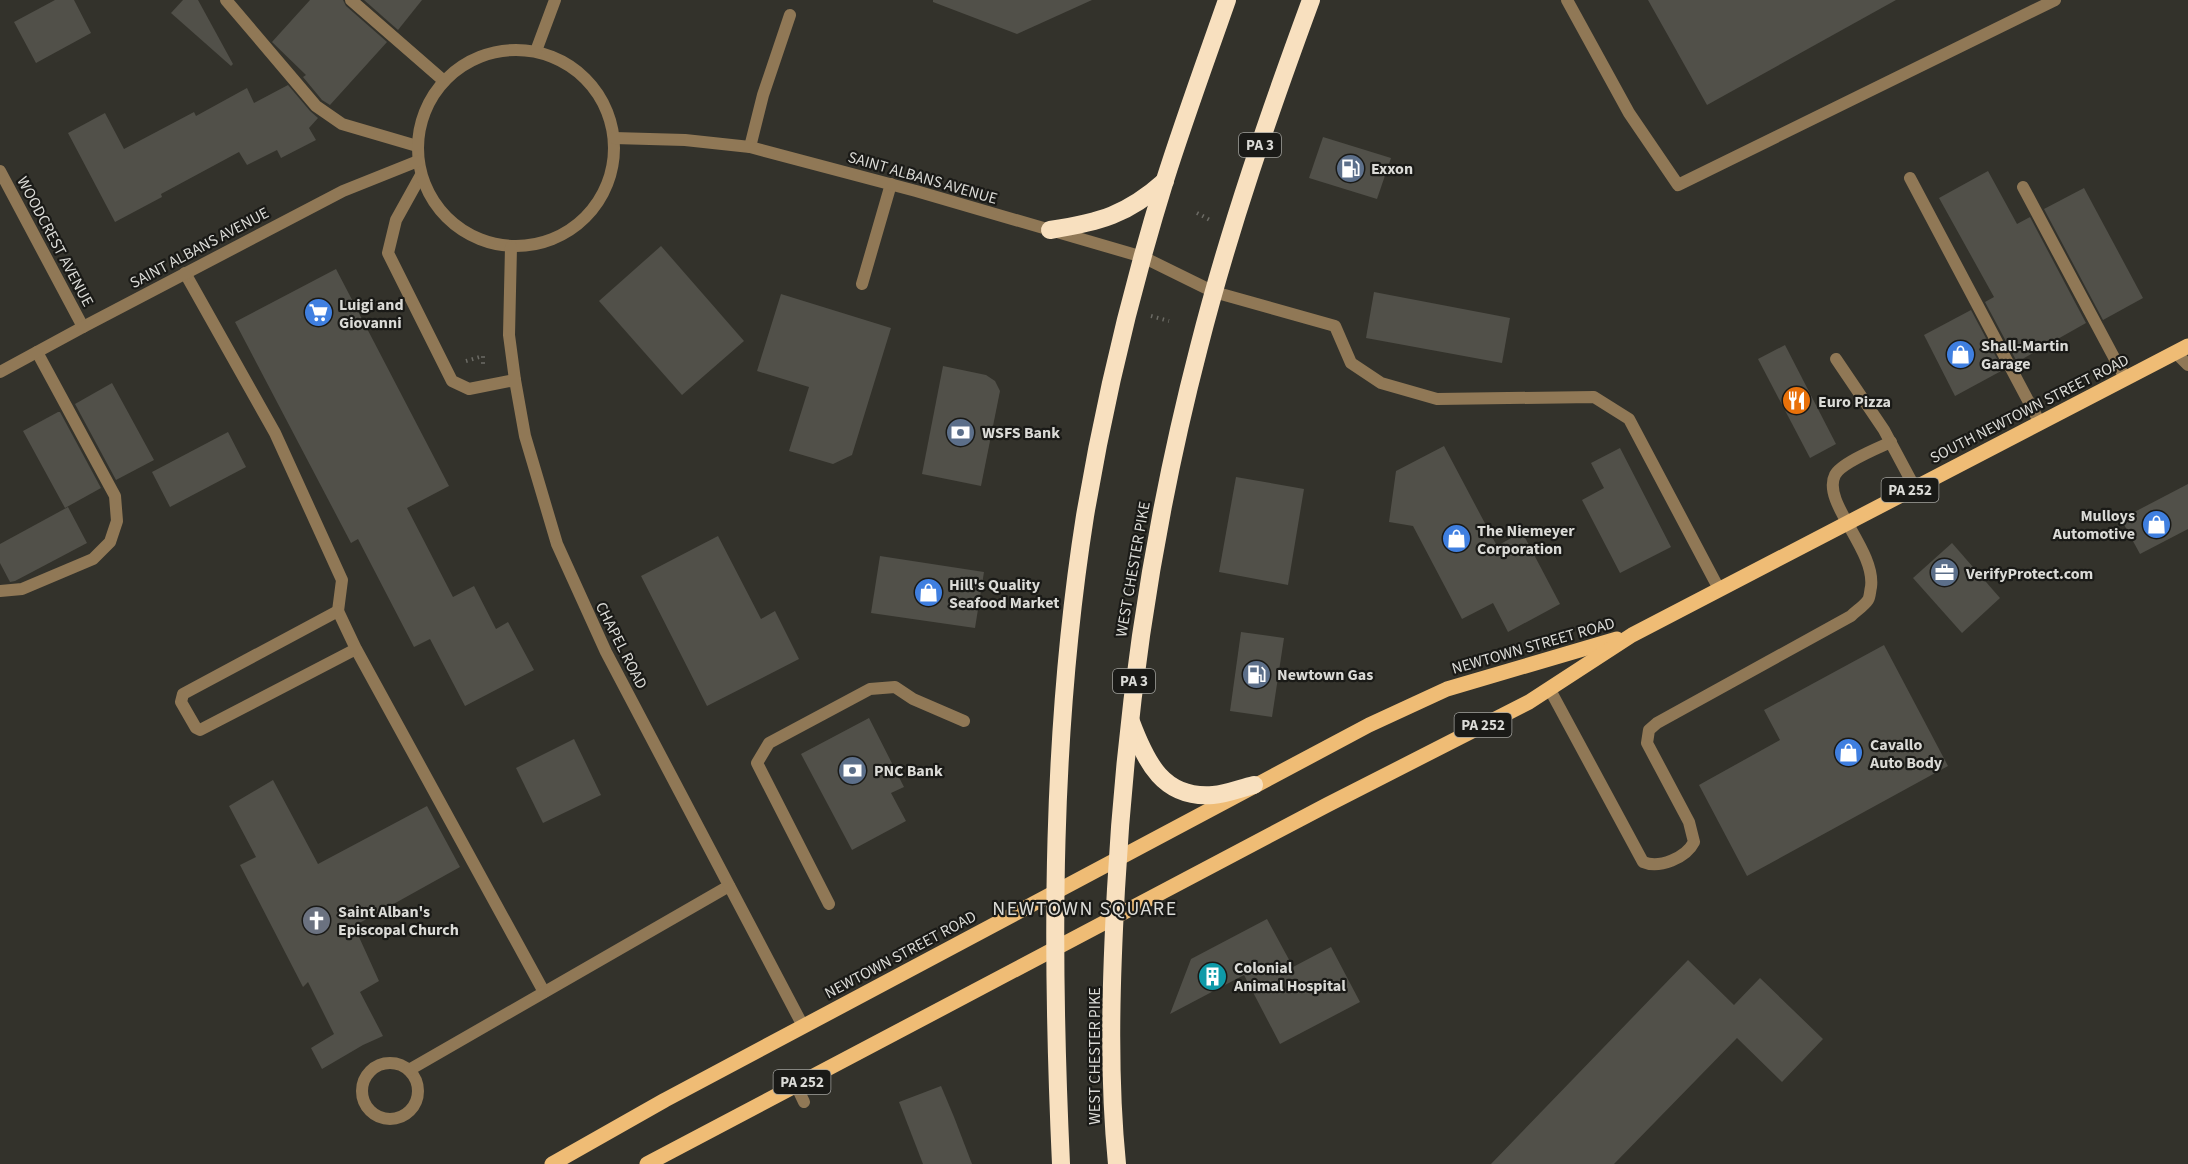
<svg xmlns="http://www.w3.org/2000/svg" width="2188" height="1164" viewBox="0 0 2188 1164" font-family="'Source Sans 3',sans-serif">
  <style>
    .building { fill: #515049 }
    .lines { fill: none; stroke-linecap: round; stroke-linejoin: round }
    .path { stroke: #6c6b65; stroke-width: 4; stroke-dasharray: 1.5 4.5; stroke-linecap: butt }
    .lane { stroke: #907856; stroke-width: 12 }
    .street { stroke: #907856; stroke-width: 12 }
    .primary { stroke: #efbc75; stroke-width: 15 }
    .highway { stroke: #f8e0bf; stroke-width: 18 }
    .labels { text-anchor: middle; stroke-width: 4.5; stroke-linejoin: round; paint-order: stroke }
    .shield { fill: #1a1a17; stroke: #a1a19d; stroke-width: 1.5 }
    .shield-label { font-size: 15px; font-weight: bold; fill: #dbdbd7 }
    .poi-label { font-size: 16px; font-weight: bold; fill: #dbdbd7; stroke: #1a1a17; text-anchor: start }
    .street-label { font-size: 16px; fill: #dbdbd7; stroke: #1a1a17 }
    .quarter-label { font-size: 20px; letter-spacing: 1.5px; fill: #dbdbd7; stroke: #1a1a17 }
  </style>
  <rect width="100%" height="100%" fill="#33322b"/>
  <g class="building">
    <path d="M55 0H74L91 33 36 63 14 22Z"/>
    <path d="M183 0H198L233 64 231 66 171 13Z"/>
    <path d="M310 0H343L346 6 387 42 330 105 322 100 303 77 306 75 272 42Z"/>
    <path d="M364 0H422L398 30Z"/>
    <path d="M933 0H1092L1017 34 933 2Z"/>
    <path d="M1648 0H1896L1707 105Z"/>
    <path d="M288 85 310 111 318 118 309 128 316 140 281 158 277 150 247 165 239 152 161 194 162 197 115 222 68 133 105 113 124 149 194 112 196 116 247 88 254 103Z"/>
    <path d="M1323 137 1391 158 1377 199 1309 178Z"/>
    <path d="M1988 171 2017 224 2030 217 2086 323 2017 362 1985 302 1994 297 1939 198Z"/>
    <path d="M2084 188 2143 298 2103 320 2044 209Z"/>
    <path d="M661 246 744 341 682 395 599 301Z"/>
    <path d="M336 269 449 486 407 508 453 597 474 586 496 629 508 622 534 670 465 706 430 639 414 647 358 539 351 543 235 322Z"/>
    <path d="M1374 292 1510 318 1502 363 1366 338Z"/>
    <path d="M781 294 891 328 852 455 833 464 789 451 809 387 757 371Z"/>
    <path d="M1971 310 2003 370 1955 396 1924 335Z"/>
    <path d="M1785 345 1836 444 1810 458 1758 359Z"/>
    <path d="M943 366 986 375 995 381 1000 391 981 486 922 474Z"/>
    <path d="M112 383 154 460 116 480 75 404Z"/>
    <path d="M58 412H60L101 488 65 508 23 431Z"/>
    <path d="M228 432 246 467 170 507 152 472Z"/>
    <path d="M1444 446 1497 546 1522 532 1560 604 1508 632 1493 603 1462 619 1413 526 1389 522 1396 471Z"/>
    <path d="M1620 448 1671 547 1620 573 1582 500 1604 488 1591 463Z"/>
    <path d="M1236 477 1304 489 1288 585 1219 572Z"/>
    <path d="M2188 484V529L2140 554 2121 519Z"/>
    <path d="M68 507 87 543 15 581 10 582 0 563V544Z"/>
    <path d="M718 536 761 619 775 611 799 659 707 706 641 576Z"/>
    <path d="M1952 543 2000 598 1962 633 1913 578Z"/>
    <path d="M880 556 984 572 975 628 871 613Z"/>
    <path d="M1241 632 1284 638 1272 717 1230 711Z"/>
    <path d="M1884 645 1948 766 1747 876 1699 785 1780 740 1764 710Z"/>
    <path d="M869 718 904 787 891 793 906 821 852 850 801 754Z"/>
    <path d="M574 739 601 795 543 823 516 768Z"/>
    <path d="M273 780 318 864 427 806 460 867 354 926 379 981 360 992 383 1036 363 1045 322 1069 311 1048 334 1034 308 982 303 987 240 865 256 857 229 806Z"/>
    <path d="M1267 919 1293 967 1331 947 1360 1002 1280 1044 1244 975 1170 1014 1191 959Z"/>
    <path d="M1688 960 1734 1005 1760 978 1823 1039 1782 1082 1737 1038 1614 1164H1491Z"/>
    <path d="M941 1086 954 1117 972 1164H923L899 1102Z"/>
  </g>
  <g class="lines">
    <g class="path">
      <path d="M1197 213 1210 220"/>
      <path d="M1151 316 1169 321"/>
      <path d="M466 361 483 356V364"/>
    </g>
    <g class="lane">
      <path d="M226 0 316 106 342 124 417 146"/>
      <path d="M351 0 444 81"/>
      <path d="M1567 0 1629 113 1678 185 2055 0"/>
      <path d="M750 147 763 95 790 15"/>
      <path d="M421 175 396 220 388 253 452 381 469 389 515 380"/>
      <path d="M1910 178 2040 423"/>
      <path d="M2023 187 2125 378"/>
      <path d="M185 273 275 433 342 580 338 611"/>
      <path d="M862 284 891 184"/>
      <path d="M1214 292 1335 326 1351 363 1381 383 1437 399 1594 397 1629 419 1719 589"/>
      <path d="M1836 359 1884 430 1915 488"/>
      <path d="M0 591 22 589 93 559 110 542 117 521 115 496 37 352"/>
      <path d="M356 649 200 730 196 728 181 702 183 694 338 611 356 649 544 992"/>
      <path d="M1549 688 1643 862C1659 869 1686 858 1694 842L1689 822 1647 743 1649 730 1657 723 1851 616C1856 611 1864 606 1868 600 1870 597 1870 591 1871 587 1876 550 1821 502 1835 475 1841 463 1878 448 1891 442"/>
      <path d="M829 904 757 763 769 743 870 689 895 687 913 699 964 721"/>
      <circle cx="390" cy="1091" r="28"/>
      <path d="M409 1070 729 886"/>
      <path d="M796 1085 804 1102"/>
    </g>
    <g class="street">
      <circle cx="516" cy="148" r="98"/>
      <path d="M536 51 555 0"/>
      <path d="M614 138 685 140 750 147 916 191 1143 257 1214 292"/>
      <path d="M0 171 83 327"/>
      <path d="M511 247 509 335 515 380 525 436 557 544 606 652 803 1026"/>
      <path d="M2176 353 2188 365"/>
      <path d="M0 372 83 327 343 191 418 161"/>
    </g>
    <g class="primary">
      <path d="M552 1164 665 1100 1369 725 1447 689 1617 639"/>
      <path d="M647 1164 1327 805 1529 702 1632 635 2188 346"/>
    </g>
    <g class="highway">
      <path d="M1050 230C1100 222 1127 215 1165 181"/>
      <path d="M1131 722C1146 762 1163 799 1213 795 1227 794 1241 788 1254 785"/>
      <path d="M1061 1164C1051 948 1051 731 1085 516 1104 403 1131 290 1165 180 1184 120 1206 60 1227 0"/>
      <path d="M1117 1164C1108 1073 1111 981 1116 889 1126 706 1153 524 1199 347 1229 229 1269 114 1311 0"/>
    </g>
  </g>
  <defs>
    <symbol id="fuel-disc" viewBox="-11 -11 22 22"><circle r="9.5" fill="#5c6f8a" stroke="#1a1a17"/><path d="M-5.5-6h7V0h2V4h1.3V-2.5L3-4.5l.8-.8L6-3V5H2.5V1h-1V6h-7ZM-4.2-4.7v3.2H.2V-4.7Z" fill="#fff"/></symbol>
    <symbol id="supermarket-disc" viewBox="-11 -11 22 22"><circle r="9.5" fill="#3f7fe0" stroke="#1a1a17"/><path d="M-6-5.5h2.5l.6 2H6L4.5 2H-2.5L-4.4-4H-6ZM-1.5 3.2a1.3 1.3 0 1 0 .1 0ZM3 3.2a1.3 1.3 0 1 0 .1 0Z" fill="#fff"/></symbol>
    <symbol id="shop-disc" viewBox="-11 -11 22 22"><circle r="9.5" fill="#3f7fe0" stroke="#1a1a17"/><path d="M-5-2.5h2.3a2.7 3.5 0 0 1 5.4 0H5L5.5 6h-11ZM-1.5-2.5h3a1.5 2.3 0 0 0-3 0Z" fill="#fff"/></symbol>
    <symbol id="restaurant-disc" viewBox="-11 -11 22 22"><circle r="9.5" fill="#e8710a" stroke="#1a1a17"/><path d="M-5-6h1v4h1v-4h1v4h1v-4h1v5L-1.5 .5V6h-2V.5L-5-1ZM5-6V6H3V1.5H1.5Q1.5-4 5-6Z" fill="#fff"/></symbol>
    <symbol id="bank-disc" viewBox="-11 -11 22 22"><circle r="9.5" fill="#5c6f8a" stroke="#1a1a17"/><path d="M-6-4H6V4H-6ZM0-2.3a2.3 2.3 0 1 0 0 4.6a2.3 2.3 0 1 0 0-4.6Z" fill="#fff"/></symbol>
    <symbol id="office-disc" viewBox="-11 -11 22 22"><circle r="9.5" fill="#5c6f8a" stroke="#1a1a17"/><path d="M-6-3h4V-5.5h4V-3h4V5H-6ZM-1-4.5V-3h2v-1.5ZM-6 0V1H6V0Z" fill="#fff"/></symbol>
    <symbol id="church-disc" viewBox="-11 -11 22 22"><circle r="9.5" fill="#6b7280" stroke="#1a1a17"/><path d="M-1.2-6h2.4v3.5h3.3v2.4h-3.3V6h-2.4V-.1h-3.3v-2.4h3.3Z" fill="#fff"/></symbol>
    <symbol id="building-disc" viewBox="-11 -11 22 22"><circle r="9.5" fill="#0f9aa8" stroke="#1a1a17"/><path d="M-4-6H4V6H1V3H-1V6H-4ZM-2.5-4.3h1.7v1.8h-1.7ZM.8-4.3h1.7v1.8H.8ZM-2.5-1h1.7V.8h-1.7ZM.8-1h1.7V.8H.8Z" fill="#fff"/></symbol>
  </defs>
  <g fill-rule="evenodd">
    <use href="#fuel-disc" x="1334" y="152" width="33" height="33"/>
    <use href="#supermarket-disc" x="302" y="296" width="33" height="33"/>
    <use href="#shop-disc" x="1944" y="338" width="33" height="33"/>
    <use href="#restaurant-disc" x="1780" y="384" width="33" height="33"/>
    <use href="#bank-disc" x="944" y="416" width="33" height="33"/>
    <use href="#shop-disc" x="2140" y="508" width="33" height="33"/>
    <use href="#shop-disc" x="1440" y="522" width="33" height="33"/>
    <use href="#office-disc" x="1928" y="556" width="33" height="33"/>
    <use href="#shop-disc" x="912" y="576" width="33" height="33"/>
    <use href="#fuel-disc" x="1240" y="658" width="33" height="33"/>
    <use href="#shop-disc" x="1832" y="736" width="33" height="33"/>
    <use href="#bank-disc" x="836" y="754" width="33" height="33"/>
    <use href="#church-disc" x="300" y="904" width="33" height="33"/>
    <use href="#building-disc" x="1196" y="960" width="33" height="33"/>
  </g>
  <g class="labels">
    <g class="shield">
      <rect x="1239" y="133" width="42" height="24" rx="4.5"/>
      <rect x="1881.5" y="478" width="57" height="24" rx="4.5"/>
      <rect x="1113" y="669" width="42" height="24" rx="4.5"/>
      <rect x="1454.5" y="713" width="57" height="24" rx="4.5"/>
      <rect x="773.5" y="1070" width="57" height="24" rx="4.5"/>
    </g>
    <g class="shield-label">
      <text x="1260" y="150">PA 3</text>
      <text x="1910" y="495">PA 252</text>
      <text x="1134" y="686">PA 3</text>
      <text x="1483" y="730">PA 252</text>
      <text x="802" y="1087">PA 252</text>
    </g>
    <g class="poi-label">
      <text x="1371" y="174">Exxon</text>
      <text x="339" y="310">Luigi and<tspan x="339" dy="18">Giovanni</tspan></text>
      <text x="1981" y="351">Shall-Martin<tspan x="1981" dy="18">Garage</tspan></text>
      <text x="1818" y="407">Euro Pizza</text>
      <text x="982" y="438">WSFS Bank</text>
      <text x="2135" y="521" text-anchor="end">Mulloys<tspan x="2135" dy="18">Automotive</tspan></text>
      <text x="1477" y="536">The Niemeyer<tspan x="1477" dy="18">Corporation</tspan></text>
      <text x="1966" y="579">VerifyProtect.com</text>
      <text x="949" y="590">Hill's Quality<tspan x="949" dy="18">Seafood Market</tspan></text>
      <text x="1277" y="680">Newtown Gas</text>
      <text x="1870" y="750">Cavallo<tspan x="1870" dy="18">Auto Body</tspan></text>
      <text x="874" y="776">PNC Bank</text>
      <text x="338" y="917">Saint Alban's<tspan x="338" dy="18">Episcopal Church</tspan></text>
      <text x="1234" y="973">Colonial<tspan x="1234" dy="18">Animal Hospital</tspan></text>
    </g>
    <g class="street-label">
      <text transform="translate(923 177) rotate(16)" y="6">SAINT ALBANS AVENUE</text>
      <text transform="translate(56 241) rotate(62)" y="6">WOODCREST AVENUE</text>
      <text transform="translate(199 247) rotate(-28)" y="6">SAINT ALBANS AVENUE</text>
      <text transform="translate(2029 408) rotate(-27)" y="6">SOUTH NEWTOWN STREET ROAD</text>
      <text transform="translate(1132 569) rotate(-80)" y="6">WEST CHESTER PIKE</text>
      <text transform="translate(622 645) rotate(63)" y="6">CHAPEL ROAD</text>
      <text transform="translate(1533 645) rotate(-16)" y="6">NEWTOWN STREET ROAD</text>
      <text transform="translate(900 954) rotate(-28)" y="6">NEWTOWN STREET ROAD</text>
      <text transform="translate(1094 1056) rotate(-90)" y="6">WEST CHESTER PIKE</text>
    </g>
    <g class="quarter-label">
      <text x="1085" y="915">NEWTOWN SQUARE</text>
    </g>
  </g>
</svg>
